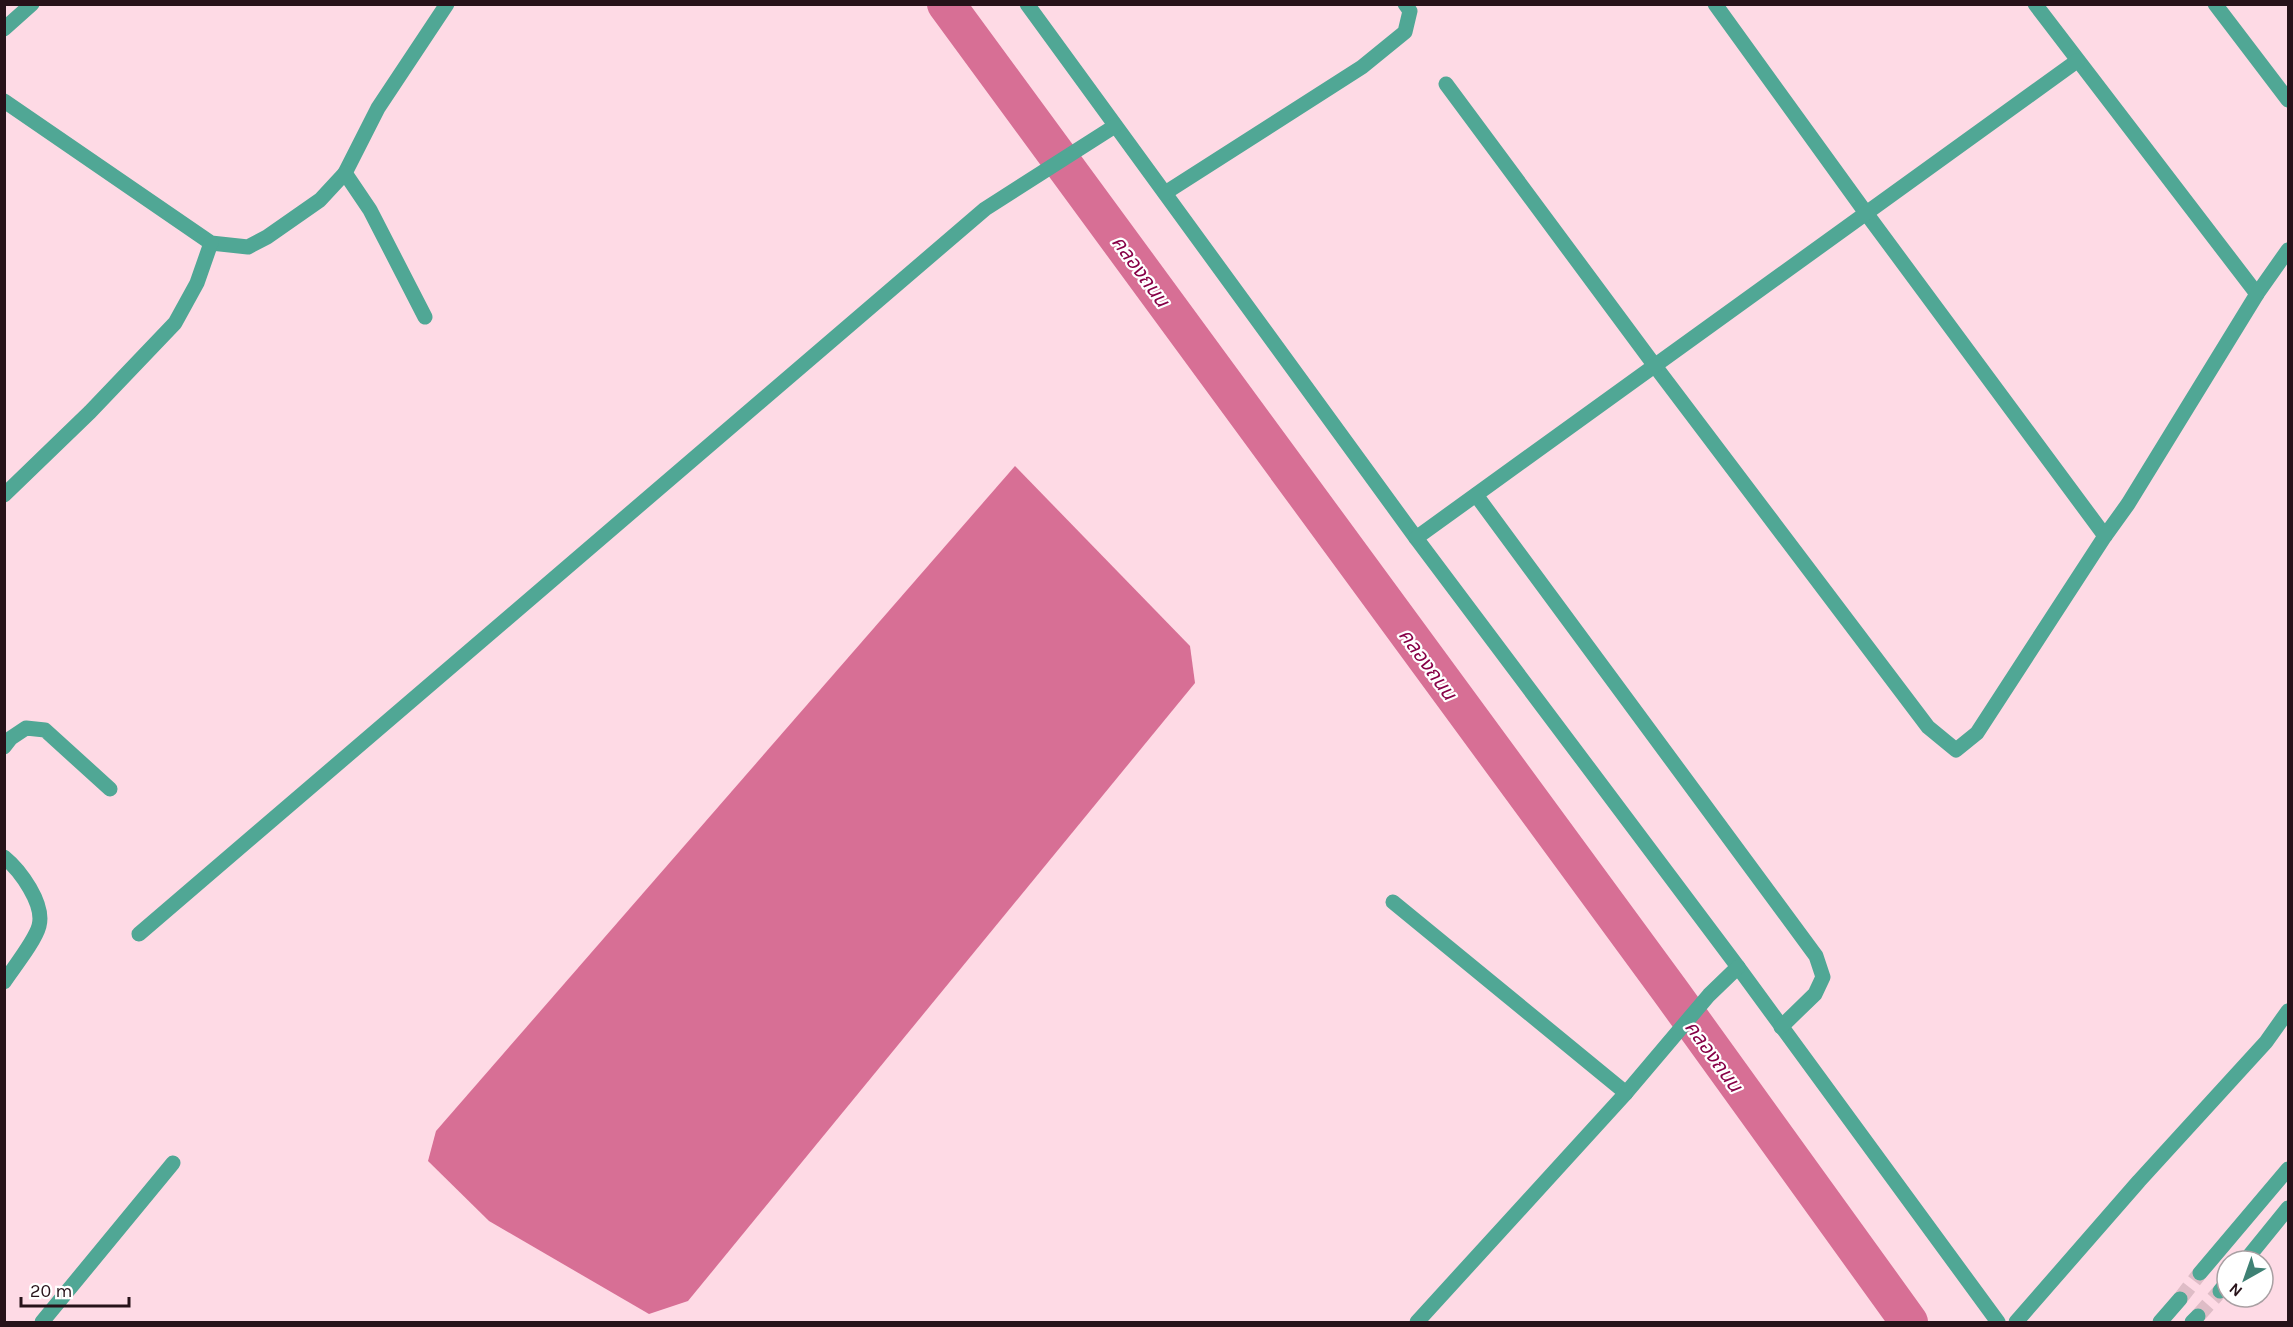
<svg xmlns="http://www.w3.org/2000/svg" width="2293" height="1327" viewBox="0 0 2293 1327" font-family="Karla,'Noto Sans Thai',sans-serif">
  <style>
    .water { fill: #d76f95 }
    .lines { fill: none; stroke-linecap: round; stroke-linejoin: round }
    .canal { stroke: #d76f95; stroke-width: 38 }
    .minor-tunnel { stroke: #debcc6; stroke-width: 15; stroke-dasharray: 15 8; stroke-linecap: butt }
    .minor { stroke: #50a795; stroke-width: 15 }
    .labels { text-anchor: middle; stroke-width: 4.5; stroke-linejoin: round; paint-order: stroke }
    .water-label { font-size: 20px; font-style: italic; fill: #870047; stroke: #fff }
  </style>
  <rect width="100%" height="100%" fill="#fedae5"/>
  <path class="water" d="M1015 466 1190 646 1195 683 688 1301 649 1314 489 1221 428 1161 436 1131Z"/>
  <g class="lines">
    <path class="canal" d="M946 4 1671 992 1909 1322"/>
    <g class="minor-tunnel">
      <path d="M2180 1299 2200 1273"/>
      <path d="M2198 1316 2220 1291"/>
    </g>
    <g class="minor">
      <path d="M1027 4 1416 538 1738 967 1998 1322"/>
      <path d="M1715 4 1866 213 2105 536"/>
      <path d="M2035 4 2257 294"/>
      <path d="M2215 4 2288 100"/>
      <path d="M4 29 32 4"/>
      <path d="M1446 84 1655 366 1928 727 1956 750 1977 733 2105 536 2128 504 2257 294 2288 250"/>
      <path d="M4 101 211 243 248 247 267 237 320 200 345 173 378 108 447 4"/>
      <path d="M345 173 370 210 425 317"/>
      <path d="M1165 193 1362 67 1405 32 1410 11 1405 4"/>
      <path d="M4 495 90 412 175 323 197 283 211 243"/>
      <path d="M1476 495 1816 956 1823 977 1815 994 1781 1027"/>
      <path d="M1416 538 2077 61"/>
      <path d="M4 747 11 738 26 728 45 730 110 789"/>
      <path d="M4 857C20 870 45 904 39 926 35 941 14 967 4 982"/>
      <path d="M1393 902 1626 1093"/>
      <path d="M139 934 985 209 1115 126"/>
      <path d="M2245 1261 2288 1208"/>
      <path d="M2200 1273 2288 1169"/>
      <path d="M2220 1291 2227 1282"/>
      <path d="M42 1322 173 1163"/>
      <path d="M1417 1322 1626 1093 1709 995 1738 967"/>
      <path d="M2016 1322 2139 1181 2266 1042 2288 1011"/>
      <path d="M2160 1322 2180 1299"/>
      <path d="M2192 1322 2198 1316"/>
    </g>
  </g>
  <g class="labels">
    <g class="water-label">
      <text transform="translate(1141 271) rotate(54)" y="7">คลองถนน</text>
      <text transform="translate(1428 664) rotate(54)" y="7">คลองถนน</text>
      <text transform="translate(1714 1056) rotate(54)" y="7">คลองถนน</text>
    </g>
  </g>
  <rect width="2293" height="1327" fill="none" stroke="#271219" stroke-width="12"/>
  <g transform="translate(2245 1279) rotate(220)"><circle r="28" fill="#ffffff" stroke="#a9a0a3" stroke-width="1.5"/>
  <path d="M0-4.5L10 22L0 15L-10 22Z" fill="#3e8174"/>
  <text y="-9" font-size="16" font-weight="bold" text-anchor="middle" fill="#271219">N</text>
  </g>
  <path d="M21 1297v9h108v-9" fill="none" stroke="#271219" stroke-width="3"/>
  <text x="30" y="1297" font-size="18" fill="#271219" stroke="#ffffff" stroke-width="4.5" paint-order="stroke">20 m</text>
</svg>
